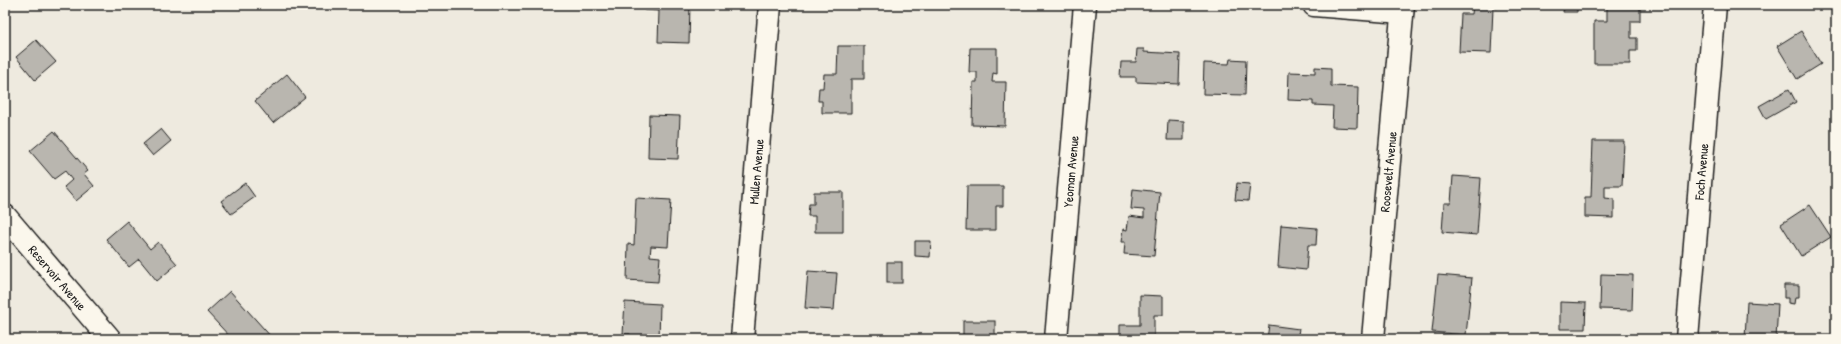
<svg xmlns="http://www.w3.org/2000/svg" width="1841" height="344" viewBox="0 0 1841 344" font-family="'Patrick Hand',sans-serif">
  <style>
    .building { fill: #b9b6af; stroke: #1c1c1c }
    .lines { fill: none; stroke-linecap: round; stroke-linejoin: round }
    .street-casing { stroke: #1c1c1c; stroke-width: 25 }
    .street { stroke: #fbf7ec; stroke-width: 22 }
    .labels { text-anchor: middle; stroke-width: 3; stroke-linejoin: round; paint-order: stroke }
    .street-label { font-size: 13px; fill: #1c1c1c; stroke: #fbf7ec }
  </style>
  <rect width="100%" height="100%" fill="#eeeadf"/>
  <filter id="ink" filterUnits="userSpaceOnUse"><feTurbulence type="fractalNoise" baseFrequency=".025" numOctaves="2"/><feDisplacementMap in="SourceGraphic" scale="8" xChannelSelector="R" yChannelSelector="G"/><feConvolveMatrix kernelMatrix="1 2 1 2 8 2 1 2 1" color-interpolation-filters="sRGB"/></filter>
  <g filter="url(#ink)">
    <g class="building">
      <path d="M644 5H690L689 43 658 42 659 11 644 10Z"/>
      <path d="M983 5H1010V10L983 9Z"/>
      <path d="M1473 5H1498V8H1493L1491 53 1459 52 1461 14H1472Z"/>
      <path d="M1564 5H1577V12H1563Z"/>
      <path d="M1607 5H1636V7H1640V21H1631V38H1637V51H1630V64H1594V21H1607Z"/>
      <path d="M1801 31 1821 64 1797 79 1777 46Z"/>
      <path d="M36 40 56 62 35 80 16 57Z"/>
      <path d="M838 46H864V79H851V113H822V101H818L819 88H823L824 74H837Z"/>
      <path d="M970 48H997V74L993 73 992 82H1006L1005 126 972 125 973 82H977V72H969Z"/>
      <path d="M1137 49H1144V52L1180 54 1179 84 1136 82V77H1120L1121 62H1136Z"/>
      <path d="M1230 59 1246 60 1245 95 1203 94 1204 63 1229 64Z"/>
      <path d="M1315 67 1331 68V86L1358 87 1357 128 1332 127 1333 106 1313 105V101L1288 100 1289 72 1315 73Z"/>
      <path d="M287 74 305 97 273 123 255 101Z"/>
      <path d="M1789 89 1796 102 1766 119 1759 106Z"/>
      <path d="M649 115 680 116 678 159 648 158Z"/>
      <path d="M1168 120 1184 121V140H1167Z"/>
      <path d="M161 129 171 141 153 156 143 144Z"/>
      <path d="M54 131 88 171 84 174 94 186 76 201 64 187 72 180 65 171 54 179 30 151Z"/>
      <path d="M1593 141H1624L1622 186H1605V198L1614 199V218L1585 217V197H1591Z"/>
      <path d="M1453 176 1481 178 1477 235 1442 232 1444 203H1451Z"/>
      <path d="M245 183 255 197 231 214 221 201Z"/>
      <path d="M1237 183 1250 184 1248 201 1235 200Z"/>
      <path d="M967 186H1003V206H996V230H966Z"/>
      <path d="M1133 189 1160 192 1154 256 1124 254 1125 242H1121L1123 229 1127 230 1129 216 1144 218V210L1131 209Z"/>
      <path d="M814 192H843V232H815V216H808L809 204H814Z"/>
      <path d="M636 198 671 200 668 247 651 246 650 256 660 257 658 282 627 280 628 244 634 245Z"/>
      <path d="M1810 205 1831 237 1801 256 1781 224Z"/>
      <path d="M127 221 150 249 158 242 177 264 157 281 139 259 129 267 106 239Z"/>
      <path d="M1281 225 1317 228 1316 245H1308L1306 270 1278 267Z"/>
      <path d="M915 241H931L930 257 915 256Z"/>
      <rect x="887" y="262" width="15" height="21"/>
      <path d="M808 271 837 273 834 310 805 308Z"/>
      <path d="M1601 274 1633 275 1632 310 1600 309Z"/>
      <path d="M1438 275 1472 278 1466 335 1432 332Z"/>
      <path d="M1784 285H1799V297H1795L1794 304 1788 303V298H1784Z"/>
      <path d="M230 291 273 339H232L207 312Z"/>
      <path d="M1140 295 1163 296V315H1154V339H1119V325H1140Z"/>
      <path d="M625 302 660 304 659 339H630V334H623Z"/>
      <path d="M1560 302 1586 303 1585 329H1560Z"/>
      <path d="M1747 302 1778 304 1776 339H1745Z"/>
      <rect x="963" y="321" width="32" height="18"/>
      <path d="M1269 325 1299 329 1297 339H1267Z"/>
    </g>
    <g class="lines">
      <defs>
        <g id="street">
          <path d="M1314 5 1402 12"/>
          <path id="s1" d="M5 216 110 339"/>
          <path id="s2" d="M742 339 770 5"/>
          <path id="s3" d="M1056 339 1085 5"/>
          <path id="s4" d="M1373 339 1403 5"/>
          <path id="s5" d="M1687 339 1715 5"/>
        </g>
      </defs>
      <use href="#street" class="street-casing"/>
      <use href="#street" class="street"/>
    </g>
  </g>
  <g class="labels">
    <g class="street-label">
      <text dy="5" stroke="none"><textPath href="#s2" startOffset="168">Mullen Avenue</textPath></text>
      <text dy="5" stroke="none"><textPath href="#s3" startOffset="168">Yeoman Avenue</textPath></text>
      <text dy="5" stroke="none"><textPath href="#s4" startOffset="168">Roosevelt Avenue</textPath></text>
      <text dy="5" stroke="none"><textPath href="#s5" startOffset="168">Foch Avenue</textPath></text>
      <text dy="5" stroke="none"><textPath href="#s1" startOffset="81">Reservoir Avenue</textPath></text>
    </g>
  </g>
  <rect width="1841" height="344" fill="none" stroke="#fbf7ec" stroke-width="20"/>
  <rect x="10" y="10" width="1821" height="324" fill="none" stroke="#1c1c1c" stroke-width="1.5" filter="url(#ink)"/>
</svg>
